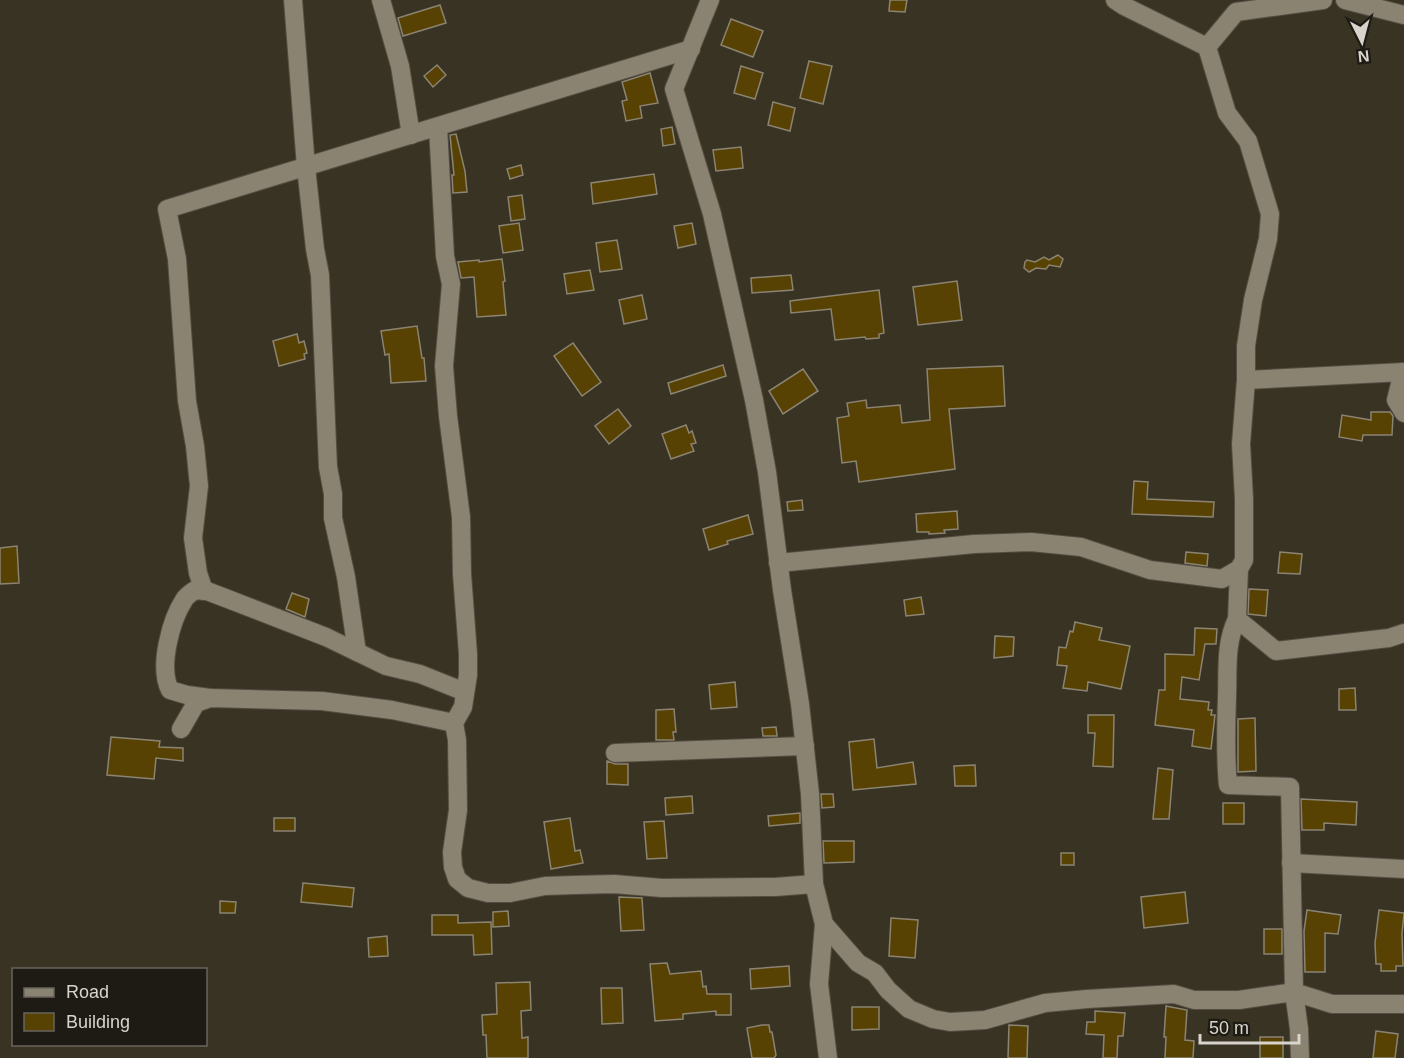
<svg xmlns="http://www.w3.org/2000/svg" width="1404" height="1058" viewBox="0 0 1404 1058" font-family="Helvetica,sans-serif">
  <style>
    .building { fill: #574103; stroke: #8b8473; stroke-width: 1.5 }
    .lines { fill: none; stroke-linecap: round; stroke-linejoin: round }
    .minor-casing { stroke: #544e42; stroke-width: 20 }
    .minor { stroke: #8a8372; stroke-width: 18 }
  </style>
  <rect width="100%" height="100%" fill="#393324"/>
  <g class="building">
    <path d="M890 0H907L905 12 889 11Z"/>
    <path d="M440 5 446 23 403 36 398 18Z"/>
    <path d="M731 19 763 31 753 57 721 45Z"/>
    <path d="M809 61 832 66 823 104 800 98Z"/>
    <path d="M437 65 446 75 433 87 424 76Z"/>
    <path d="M741 66 763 73 755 99 734 93Z"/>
    <path d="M650 73 658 103 640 106 642 118 626 121 622 101 627 100 622 82Z"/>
    <path d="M773 102 795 108 790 131 768 125Z"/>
    <path d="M672 127 675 144 663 146 661 129Z"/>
    <path d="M456 134 465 171 467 192 453 193 452 175H454L450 135Z"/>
    <path d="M741 147 743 168 716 171 713 150Z"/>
    <path d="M521 165 523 175 510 179 507 169Z"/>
    <path d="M654 174 657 194 593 204 591 183Z"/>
    <path d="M522 195 525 219 511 221 508 197Z"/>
    <path d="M519 223 523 250 503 253 499 226Z"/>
    <path d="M692 223 696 244 678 248 674 226Z"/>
    <path d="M617 240 622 269 600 272 596 243Z"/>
    <path d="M1058 255 1063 259 1060 267 1049 265 1046 269 1036 268 1029 272 1024 268 1025 262 1027 260 1035 262 1044 257 1049 260Z"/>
    <path d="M502 259 505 281 503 282 506 315 477 317 474 277 461 278 458 262 479 260V262Z"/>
    <path d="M590 270 594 290 567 294 564 274Z"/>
    <path d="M791 275 793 290 752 293 751 278Z"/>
    <path d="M957 281 962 320 918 325 913 287Z"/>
    <path d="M879 290 884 333 879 334V338L866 339 865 337 835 340 831 309 791 313 790 301Z"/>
    <path d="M642 295 647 319 624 324 619 300Z"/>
    <path d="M417 326 422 358H424L426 381 391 383 389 354 385 355 381 331Z"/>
    <path d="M297 334 299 343 304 341 307 353 304 354 305 359 279 366 273 341Z"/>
    <path d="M573 343 601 382 582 396 554 356Z"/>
    <path d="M723 365 726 376 671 394 668 383Z"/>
    <path d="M1003 366 1005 406 949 409 955 469 859 482 856 461 842 463 837 418 849 416 847 403 866 400 867 408 900 405 902 423 930 420 927 369Z"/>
    <path d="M803 369 818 391 783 414 769 391Z"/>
    <path d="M618 409 631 426 609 444 595 426Z"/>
    <path d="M1371 412H1390L1393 416 1392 435H1363L1362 441 1339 437 1342 415 1371 420Z"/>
    <path d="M686 425 689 433 692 431 696 443 691 444 694 451 671 459 662 434Z"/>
    <path d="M1134 481 1148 482 1147 499 1214 502 1213 517 1132 514Z"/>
    <path d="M802 500 803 510 788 511 787 502Z"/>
    <path d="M957 511 958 529 944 530 945 533 929 534V532H917L916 514Z"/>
    <path d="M748 515 753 534 727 541 728 544 709 550 703 529Z"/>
    <path d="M17 546 19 583 0 584V548Z"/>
    <path d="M1186 552 1208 554 1207 566 1185 563Z"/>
    <path d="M1280 552 1302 554 1300 574 1278 573Z"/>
    <path d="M1249 589 1268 590 1266 616 1248 614Z"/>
    <path d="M292 593 309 599 305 617 286 609Z"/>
    <path d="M921 597 924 614 906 616 904 600Z"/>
    <path d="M1075 622 1102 628 1099 640 1130 646 1121 689 1088 682 1087 691 1063 688 1067 666 1057 665 1059 647 1066 648 1070 631 1073 632Z"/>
    <path d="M1195 628 1217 629 1216 644H1205L1199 680 1182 677 1180 699 1209 702 1208 710H1212L1211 715H1215L1211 749 1192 746 1194 730 1155 725 1159 690H1165V654L1194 655Z"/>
    <path d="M995 636 1014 637 1013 656 994 658Z"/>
    <path d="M735 682 737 707 711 709 709 685Z"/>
    <path d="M1355 688 1356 710H1339V689Z"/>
    <path d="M674 709 676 732H673L674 740H656V710Z"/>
    <path d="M1088 715H1114L1113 767 1093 766 1095 733H1088Z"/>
    <path d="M1255 718 1256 771 1238 772V719Z"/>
    <path d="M776 727 777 736H763L762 728Z"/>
    <path d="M111 737 160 741 159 747 183 748V761L156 758 154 779 107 775Z"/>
    <path d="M874 739 877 768 913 762 916 784 853 790 849 742Z"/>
    <path d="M607 761 615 764H628V785L607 784Z"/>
    <path d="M975 765 976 786H955L954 766Z"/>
    <path d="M1158 768 1173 770 1169 819H1153Z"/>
    <path d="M821 794H833L834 807 822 808Z"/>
    <path d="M692 796 693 813 666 815 665 798Z"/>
    <path d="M1301 799 1357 802 1356 825 1324 823V830H1302Z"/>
    <rect x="1223" y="803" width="21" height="21"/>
    <path d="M800 813V823L769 826 768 816Z"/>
    <rect x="274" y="818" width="21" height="13"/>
    <path d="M570 818 575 851 580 850 583 863 551 869 544 822Z"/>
    <path d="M664 821 667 858 647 859 644 822Z"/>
    <path d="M823 841H854V862L824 863Z"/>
    <rect x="1061" y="853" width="13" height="12"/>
    <path d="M303 883 354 888 352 907 301 902Z"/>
    <path d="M1185 892 1188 923 1144 928 1141 897Z"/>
    <path d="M619 897 642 898 644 930 621 931Z"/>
    <path d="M220 901 236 902 235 913H220Z"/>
    <path d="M1307 910 1341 915 1338 934 1325 933V972H1305L1304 931Z"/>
    <path d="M1379 910 1404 913 1402 934 1403 966H1396V971H1381V964H1376L1375 943Z"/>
    <path d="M508 911 509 926 493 927V912Z"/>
    <path d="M432 915H458V923L491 922 492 954 474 955 473 935H432Z"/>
    <path d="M891 918 918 920 915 958 889 956Z"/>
    <rect x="1264" y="929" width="18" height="25"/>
    <path d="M387 936 388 956 369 957 368 938Z"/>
    <path d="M667 963 670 974 701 971 703 987 706 986 707 994H731V1015H716V1011L683 1014V1019L655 1021 650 964Z"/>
    <path d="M789 966 790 986 751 989 750 969Z"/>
    <path d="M530 982 531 1010 521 1011 522 1038 528 1037V1058H487L486 1035H483L482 1015 497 1014 496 983Z"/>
    <path d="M601 988H622L623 1023 602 1024Z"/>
    <path d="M1166 1006 1187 1010 1185 1040 1194 1041 1193 1058H1165L1166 1037H1164Z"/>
    <path d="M852 1007H879V1029L852 1030Z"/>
    <path d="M1095 1011 1125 1013 1123 1036H1118L1117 1058H1103L1104 1035 1086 1034 1087 1022H1095Z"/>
    <path d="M762 1025H769L770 1032H772L776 1055 774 1058H752L747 1028Z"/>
    <path d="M1009 1025 1028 1026 1027 1058H1008Z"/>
    <path d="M1376 1031 1398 1034 1395 1058H1373Z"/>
    <rect x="1260" y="1037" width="23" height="21"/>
  </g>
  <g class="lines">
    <defs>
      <g id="minor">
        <path d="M293 0 306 167 315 249 320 275 327 444 328 467 333 494V518L346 577 357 652"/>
        <path d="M381 0 400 66 411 135"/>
        <path d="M710 0 674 89 712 214 754 400 767 472 782 590 800 704 810 794 814 884 824 924 819 984 828 1058"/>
        <path d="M1115 0 1124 6 1207 47 1236 12 1323 0"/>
        <path d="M1345 0 1404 15"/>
        <path d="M1207 47 1227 113 1248 141 1270 214 1268 239 1253 300 1246 346V380L1404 372"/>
        <path d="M438 127 445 256 451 284 444 366 448 416 461 517 462 574 468 654V675L463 707 454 723 457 740 458 810 452 852 453 867 457 879 468 888 488 893H510L545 886 574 885 614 884 662 888 775 887 814 884"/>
        <path d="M1403 372 1396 400 1404 413"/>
        <path d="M778 563 974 544 1031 542 1081 547 1150 570 1222 579 1239 569 1244 560V499L1241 444 1246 380"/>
        <path d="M1239 569 1237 619 1276 651 1389 638 1404 633"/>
        <path d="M204 591 198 573 193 538 199 486 195 446 187 401 177 259 167 209 691 49"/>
        <path d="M1237 619C1225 643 1228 670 1227 697 1226 726 1225 756 1228 785L1290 787 1294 992 1332 1004H1404"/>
        <path d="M210 698 187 695 170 690C158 667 171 620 184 600 186 596 191 593 195 590L207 591 228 599 326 637 386 666 420 674 465 692"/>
        <path d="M181 729 196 703 210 698 322 701 392 710 454 723"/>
        <path d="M615 753 805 746"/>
        <path d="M1291 863 1404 869"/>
        <path d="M824 924 858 963 875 973 888 990 909 1009 933 1019 950 1022 985 1020 1045 1003 1087 999 1174 994 1194 1000H1239L1294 992 1299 1029 1300 1058"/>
      </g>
    </defs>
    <use href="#minor" class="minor-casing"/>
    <use href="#minor" class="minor"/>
  </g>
  <rect x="12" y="968" width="195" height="78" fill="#1e1b14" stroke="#68655d" stroke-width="1.5"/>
  <rect x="24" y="988" width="30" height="9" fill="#8a8372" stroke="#68655d" stroke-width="1.5"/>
  <text x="66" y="998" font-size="18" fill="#d8d4cb">Road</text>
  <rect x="24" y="1013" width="30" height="18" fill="#574103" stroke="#68655d" stroke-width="1.5"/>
  <text x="66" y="1028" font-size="18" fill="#d8d4cb">Building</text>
  <g transform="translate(1362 42) rotate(174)" stroke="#1e1b14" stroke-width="4.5" paint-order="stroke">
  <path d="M0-4.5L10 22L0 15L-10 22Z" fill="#d8d4cb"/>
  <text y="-9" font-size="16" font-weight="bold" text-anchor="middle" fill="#d8d4cb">N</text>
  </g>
  <path d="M1200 1034v9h99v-9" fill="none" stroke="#d8d4cb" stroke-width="3"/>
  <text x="1209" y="1034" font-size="18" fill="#d8d4cb" stroke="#1e1b14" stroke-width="4.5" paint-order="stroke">50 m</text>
</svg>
